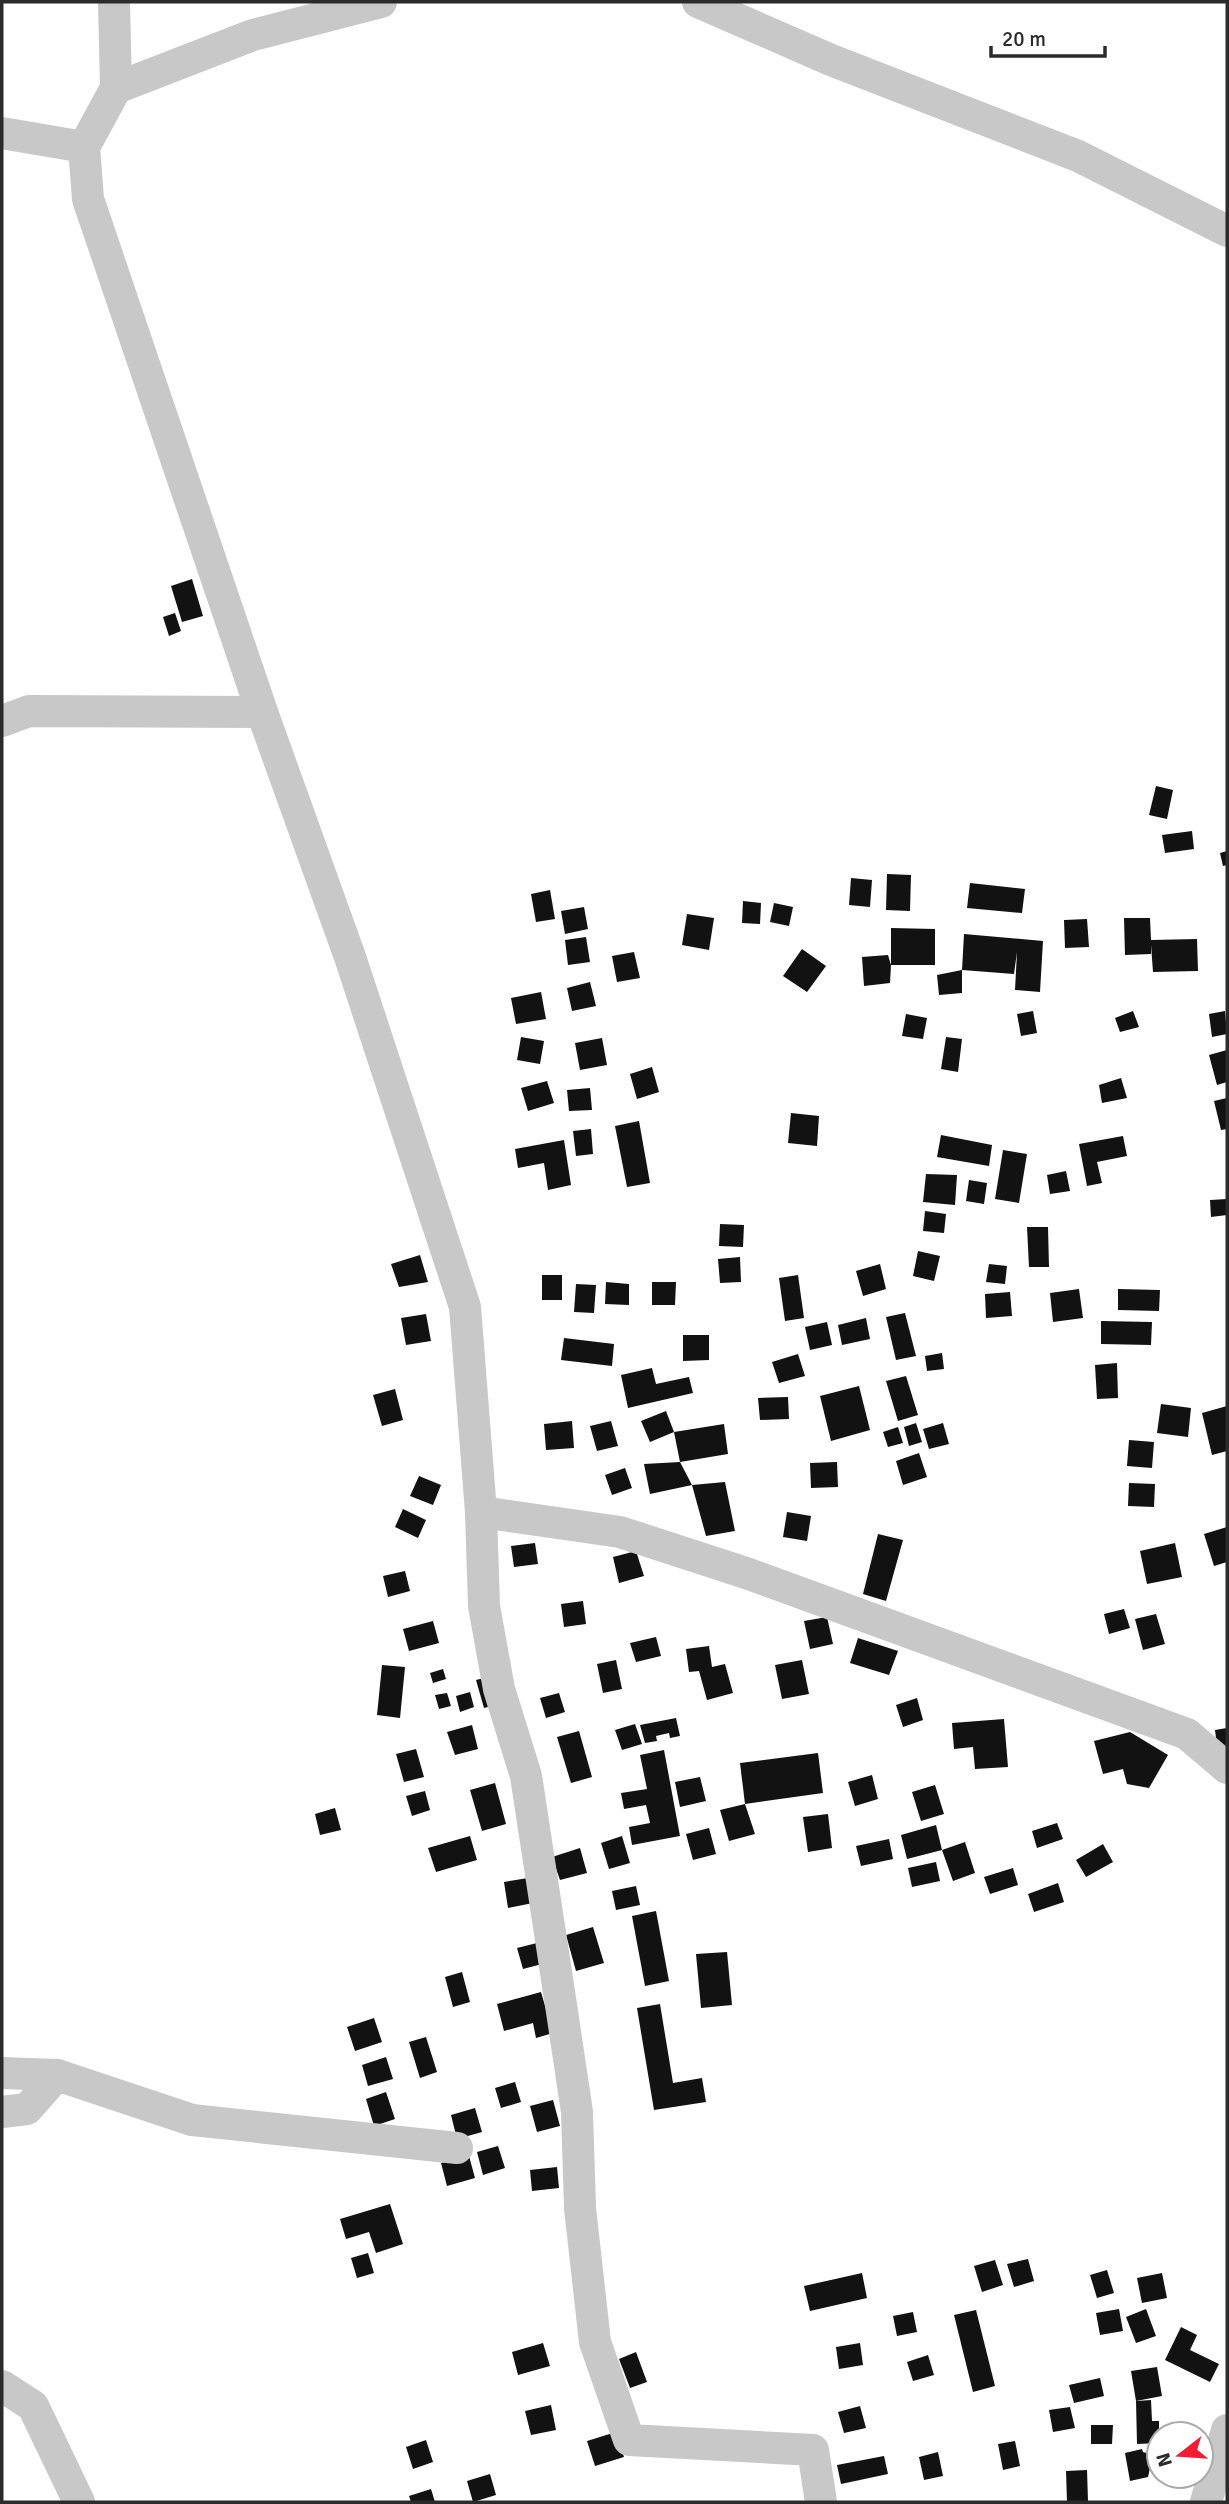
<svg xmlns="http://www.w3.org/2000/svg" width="1229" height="2504" viewBox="0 0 1229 2504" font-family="Signika,sans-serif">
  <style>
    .building { fill: #121212 }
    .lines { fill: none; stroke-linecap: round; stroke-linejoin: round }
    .minor { stroke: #c8c8c8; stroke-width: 32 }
  </style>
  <rect width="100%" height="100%" fill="#fff"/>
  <g class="building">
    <path d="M192 579 203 616 182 622 171 586Z"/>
    <path d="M175 613 181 631 169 636 163 617Z"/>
    <path d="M1156 786 1173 790 1167 819 1149 815Z"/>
    <path d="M1192 831 1194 849 1165 853 1162 835Z"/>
    <path d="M1227 851V865L1223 866 1220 853Z"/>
    <path d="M887 874 911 875 910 911 886 910Z"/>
    <path d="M851 878 872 880 870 907 849 905Z"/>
    <path d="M970 883 1025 889 1022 913 967 908Z"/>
    <path d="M550 890 555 919 536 922 531 894Z"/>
    <path d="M743 901 761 903 760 924 742 923Z"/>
    <path d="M774 903 793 907 789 926 770 922Z"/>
    <path d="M584 907 588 929 565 934 561 911Z"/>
    <path d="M687 914 714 918 709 950 682 945Z"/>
    <path d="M1124 918H1150L1151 940 1197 939 1198 971 1153 972 1151 945V954L1125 955Z"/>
    <path d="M1087 919 1089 947 1065 948 1064 920Z"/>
    <path d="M891 928 935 929V965H891Z"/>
    <path d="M964 934 1043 941 1040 992 1015 990 1017 952 1014 974 962 970Z"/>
    <path d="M586 937 590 962 568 965 565 940Z"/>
    <path d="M802 949 826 966 807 992 783 976Z"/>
    <path d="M634 952 640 978 617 982 612 956Z"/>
    <path d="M888 955 891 965 890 983 864 986 862 957Z"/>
    <path d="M962 970V993L939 995 937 975Z"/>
    <path d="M590 982 596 1006 572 1011 567 988Z"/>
    <path d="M541 992 546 1019 516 1024 511 998Z"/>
    <path d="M1033 1011 1037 1033 1021 1036 1017 1014Z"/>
    <path d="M1133 1011 1139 1027 1120 1032 1115 1018Z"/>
    <path d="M1225 1011 1227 1034 1212 1037 1209 1014Z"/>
    <path d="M906 1014 927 1018 923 1039 902 1036Z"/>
    <path d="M521 1037 544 1041 540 1064 517 1060Z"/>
    <path d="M946 1037 962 1039 958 1072 941 1069Z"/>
    <path d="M602 1038 607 1065 580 1070 575 1043Z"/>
    <path d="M1227 1050V1082L1217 1085 1209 1055Z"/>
    <path d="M652 1067 659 1092 637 1099 630 1074Z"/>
    <path d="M1121 1078 1127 1098 1102 1103 1099 1085Z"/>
    <path d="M547 1081 554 1103 528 1111 521 1088Z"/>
    <path d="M590 1088 592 1110 569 1111 567 1090Z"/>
    <path d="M1227 1098V1129L1221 1130 1214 1101Z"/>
    <path d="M791 1113 819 1116 817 1146 788 1143Z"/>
    <path d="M639 1121 650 1183 627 1187 615 1126Z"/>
    <path d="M591 1129 593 1154 576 1156 573 1131Z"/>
    <path d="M941 1135 992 1145 989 1166 937 1157Z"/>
    <path d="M1123 1136 1127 1156 1097 1162 1102 1183 1087 1186 1079 1144Z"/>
    <path d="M564 1140 571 1185 548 1190 544 1163 518 1168 515 1149Z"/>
    <path d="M1003 1150 1027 1154 1019 1203 995 1199Z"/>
    <path d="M1066 1171 1070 1191 1050 1194 1047 1175Z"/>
    <path d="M926 1174 957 1175 955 1205 923 1202Z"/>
    <path d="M969 1180 987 1183 984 1204 966 1201Z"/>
    <path d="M1227 1199V1215L1211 1217 1210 1200Z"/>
    <path d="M925 1211 946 1214 944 1233 923 1231Z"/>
    <path d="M720 1224 744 1225 743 1247 719 1246Z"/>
    <path d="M1027 1227H1048L1049 1267H1029Z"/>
    <path d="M918 1251 940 1256 934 1281 913 1276Z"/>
    <path d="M420 1255 428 1282 399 1287 391 1264Z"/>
    <path d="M740 1257 741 1282 720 1283 718 1259Z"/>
    <path d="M880 1264 886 1289 863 1296 856 1271Z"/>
    <path d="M989 1264 1007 1266 1005 1284 986 1282Z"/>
    <rect x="542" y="1275" width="20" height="25"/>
    <path d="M798 1275 804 1318 785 1321 779 1278Z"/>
    <path d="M606 1282 629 1284V1305L605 1304Z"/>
    <path d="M652 1282H676L675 1305H652Z"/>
    <path d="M576 1284 596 1285 594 1313 574 1312Z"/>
    <path d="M1079 1289 1083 1318 1053 1322 1050 1293Z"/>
    <path d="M1118 1289 1160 1290 1159 1311 1118 1310Z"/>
    <path d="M1010 1292 1012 1316 986 1318 985 1294Z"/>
    <path d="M905 1313 916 1356 896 1360 886 1317Z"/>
    <path d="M426 1314 431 1341 406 1345 401 1318Z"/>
    <path d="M866 1318 870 1339 842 1345 838 1325Z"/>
    <path d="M1101 1321 1152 1322 1151 1345 1101 1344Z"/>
    <path d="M827 1322 832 1345 810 1350 805 1327Z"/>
    <path d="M683 1335H709V1360L683 1361Z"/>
    <path d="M564 1338 614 1344 612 1366 561 1360Z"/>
    <path d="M942 1353 944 1369 927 1371 925 1356Z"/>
    <path d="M798 1354 805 1376 779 1383 772 1362Z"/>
    <path d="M1117 1363 1118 1398 1097 1399 1095 1365Z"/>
    <path d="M652 1368 656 1384 689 1377 693 1393 628 1408 621 1375Z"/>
    <path d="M906 1376 918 1415 898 1421 886 1381Z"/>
    <path d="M859 1386 870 1430 831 1441 820 1396Z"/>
    <path d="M395 1389 403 1420 382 1426 373 1395Z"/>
    <path d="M788 1397 789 1419 760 1420 758 1398Z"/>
    <path d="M1161 1404 1191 1408 1188 1437 1157 1433Z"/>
    <path d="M1227 1406V1451L1212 1455 1202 1413Z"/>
    <path d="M666 1411 674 1432 650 1442 641 1421Z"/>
    <path d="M572 1421 574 1448 546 1450 544 1424Z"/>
    <path d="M611 1421 618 1446 597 1451 590 1426Z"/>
    <path d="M916 1423 922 1442 909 1446 904 1427Z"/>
    <path d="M943 1423 949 1444 929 1449 923 1429Z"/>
    <path d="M724 1424 728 1454 680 1462 692 1485 725 1482 735 1531 706 1536 692 1485 650 1494 644 1464 680 1462 674 1432Z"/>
    <path d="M898 1427 903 1443 888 1447 883 1432Z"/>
    <path d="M1129 1440 1154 1442 1152 1468 1127 1466Z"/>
    <path d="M919 1453 927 1477 903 1485 896 1461Z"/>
    <path d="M837 1462 838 1487 811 1488 810 1463Z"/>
    <path d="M625 1468 632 1488 612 1495 605 1475Z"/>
    <path d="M419 1476 441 1485 433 1505 410 1496Z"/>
    <path d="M1129 1483 1155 1484 1154 1507 1128 1506Z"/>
    <path d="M403 1509 426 1520 418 1538 395 1527Z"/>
    <path d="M787 1512 811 1516 807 1541 783 1537Z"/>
    <path d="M1227 1527V1562L1214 1566 1204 1534Z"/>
    <path d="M878 1534 903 1540 886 1601 863 1594Z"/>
    <path d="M535 1543 538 1564 514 1567 511 1546Z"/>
    <path d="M1175 1543 1182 1577 1147 1584 1140 1551Z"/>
    <path d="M636 1551 644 1576 619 1583 613 1557Z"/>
    <path d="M405 1571 410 1591 388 1597 383 1576Z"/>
    <path d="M583 1601 586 1624 564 1627 561 1604Z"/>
    <path d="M1124 1609 1130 1628 1109 1634 1104 1614Z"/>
    <path d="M1156 1614 1165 1644 1143 1650 1135 1619Z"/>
    <path d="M827 1617 833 1644 810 1649 804 1621Z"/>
    <path d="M433 1621 439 1643 409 1651 403 1629Z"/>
    <path d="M656 1637 661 1656 636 1662 630 1643Z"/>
    <path d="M858 1638 898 1651 889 1675 850 1663Z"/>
    <path d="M709 1646 712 1667 725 1664 733 1693 707 1700 699 1671 689 1672 686 1649Z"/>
    <path d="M616 1660 622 1689 603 1693 597 1664Z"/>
    <path d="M802 1660 809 1694 782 1699 775 1665Z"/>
    <path d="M382 1665 405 1667 400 1718 377 1715Z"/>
    <path d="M443 1669 446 1679 433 1683 430 1673Z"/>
    <path d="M492 1676 500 1704 484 1708 476 1680Z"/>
    <path d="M470 1692 474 1707 460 1712 456 1696Z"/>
    <path d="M447 1693 451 1706 439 1709 435 1695Z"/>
    <path d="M559 1693 565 1712 546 1718 540 1698Z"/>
    <path d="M917 1698 923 1720 903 1727 896 1705Z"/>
    <path d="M676 1718 680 1736 670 1738 669 1733 656 1736 657 1741 645 1743 640 1725Z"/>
    <path d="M1004 1719 1008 1767 975 1769 973 1747 954 1749 952 1723Z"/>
    <path d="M635 1724 642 1744 622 1750 615 1730Z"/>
    <path d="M472 1725 478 1749 455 1755 447 1732Z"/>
    <path d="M1227 1728V1754L1218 1755 1215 1730Z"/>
    <path d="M579 1731 592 1777 571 1783 557 1737Z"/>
    <path d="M1130 1732 1168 1755 1149 1788 1127 1784 1123 1769 1103 1774 1094 1741Z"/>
    <path d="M416 1749 424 1777 404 1782 396 1754Z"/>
    <path d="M664 1750 680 1836 632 1845 629 1827 650 1823 646 1805 624 1809 621 1793 647 1789 640 1755Z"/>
    <path d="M818 1753 823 1793 745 1804 740 1763Z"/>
    <path d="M872 1775 878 1799 855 1806 848 1782Z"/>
    <path d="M700 1777 706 1801 680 1807 675 1782Z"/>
    <path d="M495 1783 506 1824 482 1831 470 1790Z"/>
    <path d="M935 1785 944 1814 921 1821 912 1792Z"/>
    <path d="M425 1791 430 1810 412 1816 406 1796Z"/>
    <path d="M745 1804 755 1834 729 1841 720 1810Z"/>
    <path d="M335 1808 341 1830 320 1835 315 1814Z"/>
    <path d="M828 1814 832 1848 808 1852 803 1817Z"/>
    <path d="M1057 1823 1063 1839 1037 1848 1032 1831Z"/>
    <path d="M936 1825 942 1850 907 1859 901 1835Z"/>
    <path d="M709 1828 716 1854 693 1860 686 1834Z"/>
    <path d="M470 1836 477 1860 436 1872 428 1848Z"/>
    <path d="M622 1836 630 1863 609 1869 601 1843Z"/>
    <path d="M889 1839 893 1859 861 1866 856 1846Z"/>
    <path d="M965 1842 975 1873 953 1881 942 1850Z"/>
    <path d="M1103 1844 1113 1862 1086 1877 1076 1860Z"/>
    <path d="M580 1848 587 1873 560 1880 552 1857Z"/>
    <path d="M936 1862 940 1881 912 1887 908 1868Z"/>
    <path d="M1013 1868 1018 1885 990 1894 984 1877Z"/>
    <path d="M528 1878 533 1903 508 1908 504 1882Z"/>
    <path d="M1058 1883 1064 1902 1034 1912 1028 1894Z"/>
    <path d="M636 1886 640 1905 616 1910 612 1891Z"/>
    <path d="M656 1911 669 1981 645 1986 632 1916Z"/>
    <path d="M593 1927 604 1963 576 1971 566 1935Z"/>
    <path d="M537 1943 542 1964 523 1969 517 1948Z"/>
    <path d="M727 1952 732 2005 701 2008 696 1954Z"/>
    <path d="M462 1972 470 2002 453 2007 445 1977Z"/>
    <path d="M541 1992 553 2033 536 2038 533 2023 504 2031 497 2004Z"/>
    <path d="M660 2004 673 2083 702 2078 706 2102 654 2110 637 2008Z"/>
    <path d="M374 2018 382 2042 355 2051 347 2027Z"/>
    <path d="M426 2037 437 2072 420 2078 409 2042Z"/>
    <path d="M386 2057 393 2079 368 2086 362 2065Z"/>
    <path d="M515 2082 521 2102 501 2108 495 2088Z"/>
    <path d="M386 2092 395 2119 374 2126 366 2099Z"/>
    <path d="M553 2100 560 2126 537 2132 530 2106Z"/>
    <path d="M475 2108 482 2132 457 2139 451 2115Z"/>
    <path d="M498 2146 505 2168 483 2175 477 2152Z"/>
    <path d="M469 2156 475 2178 447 2186 441 2163Z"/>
    <path d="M557 2167 559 2188 532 2191 530 2170Z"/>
    <path d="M390 2204 403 2244 376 2253 369 2232 346 2239 340 2219Z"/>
    <path d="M368 2253 374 2273 357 2278 351 2258Z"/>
    <path d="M1028 2259 1034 2281 1014 2287 1007 2264Z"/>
    <path d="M995 2260 1003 2285 982 2292 974 2266Z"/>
    <path d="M1107 2270 1114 2293 1097 2298 1090 2275Z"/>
    <path d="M862 2273 867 2298 810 2311 804 2286Z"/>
    <path d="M1162 2273 1167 2298 1142 2303 1137 2278Z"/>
    <path d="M1119 2309 1123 2331 1100 2335 1096 2313Z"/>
    <path d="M1146 2309 1156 2336 1136 2343 1126 2317Z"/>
    <path d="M976 2310 995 2386 973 2392 954 2315Z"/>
    <path d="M913 2312 917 2332 897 2336 893 2316Z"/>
    <path d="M1181 2327 1197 2335 1190 2350 1219 2364 1210 2382 1165 2360Z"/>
    <path d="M543 2343 550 2366 518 2375 512 2352Z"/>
    <path d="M860 2343 863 2365 839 2369 836 2347Z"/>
    <path d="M636 2352 647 2382 630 2388 619 2359Z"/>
    <path d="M928 2355 934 2375 913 2381 907 2362Z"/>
    <path d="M1157 2367 1162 2396 1136 2401 1131 2371Z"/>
    <path d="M1100 2378 1104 2396 1074 2403 1069 2385Z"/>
    <path d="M1151 2400 1152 2421H1159V2443L1137 2444 1136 2401Z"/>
    <path d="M551 2405 556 2430 531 2435 525 2411Z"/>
    <path d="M860 2406 866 2428 844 2433 838 2412Z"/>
    <path d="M1070 2407 1075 2428 1053 2432 1049 2410Z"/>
    <path d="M1091 2425H1113L1112 2444H1091Z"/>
    <path d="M616 2432 624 2457 595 2466 587 2441Z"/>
    <path d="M426 2440 433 2462 413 2469 406 2447Z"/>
    <path d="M1015 2441 1020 2466 1003 2470 998 2444Z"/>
    <path d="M1142 2449 1143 2452 1153 2455 1148 2477 1130 2481 1125 2453Z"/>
    <path d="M938 2452 943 2476 924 2480 919 2457Z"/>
    <path d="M884 2456 888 2474 841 2484 837 2465Z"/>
    <path d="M1087 2470 1088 2502H1067L1066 2471Z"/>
    <path d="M490 2474 496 2495 473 2502 467 2481Z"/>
    <path d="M431 2489 435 2502H411L409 2496Z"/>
  </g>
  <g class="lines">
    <g class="minor">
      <path d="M114 2 116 88 84 147 88 199 262 712 350 957 465 1307 481 1512 484 1606 499 1689 526 1776 561 2005 577 2112 580 2208 595 2342 629 2440 813 2450 821 2502"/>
      <path d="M698 2 831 60 1078 156 1227 231"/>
      <path d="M116 88 253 35 381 2"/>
      <path d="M2 133 84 147"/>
      <path d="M2 721 29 711 262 712"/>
      <path d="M481 1512 620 1532 746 1573 1187 1734 1227 1768"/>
      <path d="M2 2073 57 2075 192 2120 457 2148"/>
      <path d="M2 2112 27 2109 57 2075"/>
      <path d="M2 2386 33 2406 79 2502"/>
      <path d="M1206 2502 1227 2430"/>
    </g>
  </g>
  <rect width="1229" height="2504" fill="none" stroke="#2b2b2b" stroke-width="7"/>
  <g transform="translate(1180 2455) rotate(253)"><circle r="33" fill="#ffffff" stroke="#aaaaaa" stroke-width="2"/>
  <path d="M0-5L12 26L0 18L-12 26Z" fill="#f41c30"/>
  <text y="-10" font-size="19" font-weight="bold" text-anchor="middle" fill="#2b2b2b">N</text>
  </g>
  <path d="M991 46v10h114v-10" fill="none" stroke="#2b2b2b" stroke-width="3.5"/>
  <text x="1002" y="46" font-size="21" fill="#2b2b2b" stroke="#ffffff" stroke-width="5" paint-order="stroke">20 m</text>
</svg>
